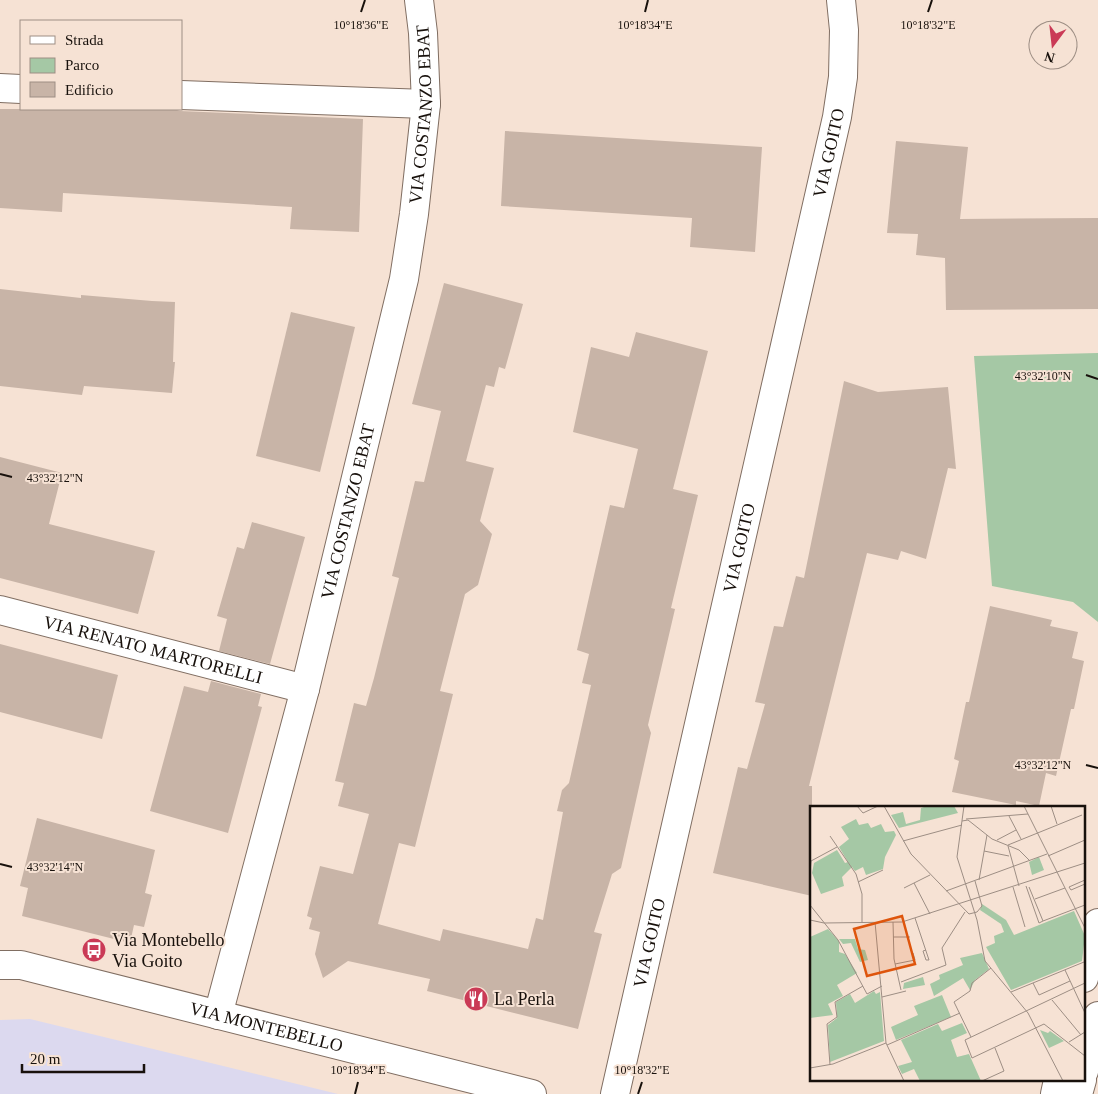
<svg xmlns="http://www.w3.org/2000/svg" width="1098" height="1094" viewBox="0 0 1098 1094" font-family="Georgia,serif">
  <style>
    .education { fill: #dcd9ef }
    .green { fill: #a5c8a5 }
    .building { fill: #c8b4a7 }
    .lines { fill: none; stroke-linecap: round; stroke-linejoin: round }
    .minor-casing { stroke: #806e62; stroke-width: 30 }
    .minor { stroke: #fff; stroke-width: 28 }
    .ticks { fill: none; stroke: #18110c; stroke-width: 2 }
    .labels { text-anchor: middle; stroke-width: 4; stroke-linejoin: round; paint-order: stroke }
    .street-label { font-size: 18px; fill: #18110c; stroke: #f6e2d4 }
    .poi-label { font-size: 18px; fill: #18110c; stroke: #f6e2d4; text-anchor: start }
    .inset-road { fill: none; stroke: #9d8e84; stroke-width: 1 }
    .view { fill: #de550c; fill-opacity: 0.15; stroke: #de550c; stroke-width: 2.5 }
    .inset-edge { fill: none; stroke: #18110c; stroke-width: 2.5 }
    .ticks-label { font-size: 12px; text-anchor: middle; fill: #18110c; stroke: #f6e2d4; stroke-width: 4; stroke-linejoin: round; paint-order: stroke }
  </style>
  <rect width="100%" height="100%" fill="#f6e2d4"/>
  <path class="education" d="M30 1019 338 1094H0V1020Z"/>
  <path class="green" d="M1098 353V622L1073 602 992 586 974 356Z"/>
  <g class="building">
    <path d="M0 109H174L180 111 363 119 359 232 290 229 292 207 63 193 62 212 0 208Z"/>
    <path d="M505 131 762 147 755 252 690 247 692 218 501 206Z"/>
    <path d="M896 141 968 147 960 219 1098 218V309L946 310 945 258 916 255 918 234 887 233Z"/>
    <path d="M444 283 523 304 505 369 499 367 494 387 486 385 466 461 494 468 480 521 492 534 478 585 465 594 440 691 453 694 415 847 399 843 378 924 440 941 443 929 528 949 536 918 543 920 563 812 557 811 562 790 569 783 591 685 582 683 589 654 577 650 610 505 624 508 638 449 573 432 591 347 629 357 636 332 708 351 673 489 698 495 671 608 675 609 648 725 651 733 621 868 612 874 594 932 602 934 578 1029 427 991 430 979 348 961 323 978 315 954 320 932 309 929 312 918 307 916 320 866 353 874 369 814 338 806 344 783 335 781 354 703 366 706 374 678 399 578 392 576 415 481 424 482 441 411 412 404Z"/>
    <path d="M0 289 81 298V295L152 301 175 302 173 362H175L172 393 84 386 82 395 0 386Z"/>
    <path d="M291 312 355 327 320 472 256 456Z"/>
    <path d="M844 381 878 392 948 387 956 469 948 468 926 559 901 551 898 560 867 553 809 786H812V896L713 873 738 767 747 769 765 704 755 702 774 626 783 627 796 576 804 578Z"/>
    <path d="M0 457 62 473 49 524 155 551 138 614 0 578Z"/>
    <path d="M252 522 305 537 270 664 219 651 227 619 217 616 237 547 244 549Z"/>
    <path d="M990 606 1052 620 1050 626 1078 632 1072 658 1084 661 1074 709H1071L1056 776 1046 773 1039 806 1016 801V805L952 792 959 761 954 759 966 702H969Z"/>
    <path d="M0 644 118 675 102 739 0 712Z"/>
    <path d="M211 681 261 694 258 706 262 707 228 833 150 811 184 686 208 692Z"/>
    <path d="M37 818 155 850 145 893 152 895 144 927 134 925 130 943 22 916 28 888 20 886Z"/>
  </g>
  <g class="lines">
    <defs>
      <g id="minor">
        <path d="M0 88 21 89"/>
        <path d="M181 95 426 104"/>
        <path id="s1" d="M0 610 305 689"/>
        <path id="s2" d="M0 965H21L532 1094"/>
        <path d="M1084 978 1098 923"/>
        <path id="s3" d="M218 1015 305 689 404 279 414 214 426 104 423 33 419 0"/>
        <path d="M1084 1071 1098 1016"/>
        <path id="s4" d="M615 1094 837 117 843 77 844 30 841 0"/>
        <path d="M1055 1094 1058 1080"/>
        <path d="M1078 1094 1082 1080"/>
      </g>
    </defs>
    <use href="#minor" class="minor-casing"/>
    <use href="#minor" class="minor"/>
  </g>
  <path class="ticks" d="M361 12 365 0M645 12 648 0M928 12 932 0M1086 375 1098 379M0 474 12 477M1086 765 1098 768M0 864 12 867M355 1094 358 1082M638 1094 642 1082"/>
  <defs>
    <symbol id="bus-disc" viewBox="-11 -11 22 22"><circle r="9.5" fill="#ca3a56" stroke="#f6e2d4"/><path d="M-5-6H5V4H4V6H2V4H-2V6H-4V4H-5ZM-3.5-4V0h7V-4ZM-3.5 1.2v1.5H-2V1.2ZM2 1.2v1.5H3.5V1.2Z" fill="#fff"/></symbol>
    <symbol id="restaurant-disc" viewBox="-11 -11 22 22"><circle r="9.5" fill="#ca3a56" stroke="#f6e2d4"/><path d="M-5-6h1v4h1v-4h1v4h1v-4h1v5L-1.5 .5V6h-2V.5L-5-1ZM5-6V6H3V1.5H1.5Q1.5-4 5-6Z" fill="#fff"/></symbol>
  </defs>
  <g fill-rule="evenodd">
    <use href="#bus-disc" x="80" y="936" width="28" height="28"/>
    <use href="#restaurant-disc" x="462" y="985" width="28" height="28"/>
  </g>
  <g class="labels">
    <g class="street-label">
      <text dy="6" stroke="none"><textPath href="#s3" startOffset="925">VIA COSTANZO EBAT</textPath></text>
      <text dy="6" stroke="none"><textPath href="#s4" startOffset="965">VIA GOITO</textPath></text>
      <text dy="6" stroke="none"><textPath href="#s3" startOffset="520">VIA COSTANZO EBAT</textPath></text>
      <text dy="6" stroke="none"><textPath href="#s4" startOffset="560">VIA GOITO</textPath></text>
      <text dy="6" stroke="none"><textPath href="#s1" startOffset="158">VIA RENATO MARTORELLI</textPath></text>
      <text dy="6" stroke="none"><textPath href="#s4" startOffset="155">VIA GOITO</textPath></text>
      <text dy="6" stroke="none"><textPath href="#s2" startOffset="274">VIA MONTEBELLO</textPath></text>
    </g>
    <g class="poi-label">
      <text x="112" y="946">Via Montebello<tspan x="112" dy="21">Via Goito</tspan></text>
      <text x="494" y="1005">La Perla</text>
    </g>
  </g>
  <g transform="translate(810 806)">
    <rect width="275" height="275" fill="#f6e2d4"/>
    <path d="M117 0H144L148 7 89 22 81 9 93 6 96 18 110 14 111 2ZM46 13 49 19 58 17 61 22 71 18 75 26 84 25 86 29 75 51 73 63 56 69 53 61 45 65 42 61 32 71 34 80 11 88 2 67 4 57 27 44 35 57 38 56 29 41 39 33 31 21ZM229 51 234 64 222 69 219 56ZM172 98 196 114 204 129 264 105 275 130 272 155 201 184 176 141 185 137 184 130 194 126 191 118 170 104ZM18 123 29 135V146L35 148 47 167 27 179 33 190 18 198 23 209 0 212V131ZM29 133H45L48 143 55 144 58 154 50 156 41 137 33 138ZM172 147 179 163 165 174 160 184 153 172 124 190 120 178 130 173 129 169 153 159 150 152ZM113 171 115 179 93 183 94 177ZM64 185 66 188 70 186 74 235 20 256 18 219 27 212 26 196 40 188 45 197ZM132 189 141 211 86 234 81 221 108 209 104 200ZM152 217 157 227 141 234 147 251 159 248 171 275H110L104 263 92 268 88 260 102 256 91 234 128 218 132 225ZM230 224 238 227 240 225 254 235 239 242Z" fill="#a5c8a5"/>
    <path class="inset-road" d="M47 0 53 7 68 0M74 0 101 48 159 108 167 106 172 100 165 75M154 0 147 51 167 114 175 155 218 207 253 275M214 0 275 122M241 0 247 18M199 10 211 33M156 13 218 8M152 15 158 14 182 33 209 44 220 55M20 30 46 68 52 88V116M187 34 206 24M93 35 152 19M198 39 272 9M198 40 209 80M174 45 199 50M238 50 275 34M0 67 1 55 27 41M169 74 177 29M275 74 259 81 261 84 275 78M48 76 73 64M104 77 120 108M216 80 229 117 233 115M203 81 215 121M219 81 233 115M94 82 120 69M136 85 237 48M225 93 255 82M0 99 28 134 57 188 72 180M105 112 119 154H116L113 145 116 144M0 114 14 117 92 116 275 57M233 115 275 99M65 116 76 237 94 275M83 116 84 153 91 184M83 131H100M85 158 105 154 103 147M255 164 275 207M91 176 136 159 132 142 155 106M223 177 229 189 260 175M275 177 155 234 162 252 234 218 275 250M201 186 274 156M72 191 96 185M242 194 271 229M161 231 144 196 160 185 162 177 181 162M259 236 275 226M77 239 150 207M20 259 17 218 27 211 25 196 53 180M0 262 23 258 76 237M172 275 194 265 185 242"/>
    <path class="view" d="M92 110 105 158 57 170 44 123Z"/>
    <rect width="275" height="275" class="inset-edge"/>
  </g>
  <g class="ticks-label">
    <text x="361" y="29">10°18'36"E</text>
    <text x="645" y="29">10°18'34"E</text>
    <text x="928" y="29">10°18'32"E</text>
    <text x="1043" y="380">43°32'10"N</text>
    <text x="55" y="482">43°32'12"N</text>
    <text x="1043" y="769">43°32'12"N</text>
    <text x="55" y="871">43°32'14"N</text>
    <text x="358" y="1074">10°18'34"E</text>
    <text x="642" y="1074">10°18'32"E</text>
  </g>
  <rect x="20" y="20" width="162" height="90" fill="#f6e2d4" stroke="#9d8e84"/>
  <rect x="30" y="36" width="25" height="8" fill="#ffffff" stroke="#9d8e84"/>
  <text x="65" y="45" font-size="15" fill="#18110c">Strada</text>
  <rect x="30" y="58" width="25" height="15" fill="#a5c8a5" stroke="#9d8e84"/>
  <text x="65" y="70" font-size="15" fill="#18110c">Parco</text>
  <rect x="30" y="82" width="25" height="15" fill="#c8b4a7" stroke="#9d8e84"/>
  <text x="65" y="95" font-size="15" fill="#18110c">Edificio</text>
  <g transform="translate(1053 45) rotate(195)"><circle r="24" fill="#f6e2d4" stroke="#9d8e84"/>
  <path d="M0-4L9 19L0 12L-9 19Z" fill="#ca3a56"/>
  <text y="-8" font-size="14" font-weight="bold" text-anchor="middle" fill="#18110c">N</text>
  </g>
  <path d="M22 1064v8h122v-8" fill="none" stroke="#18110c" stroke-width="2.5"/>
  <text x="30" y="1064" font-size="15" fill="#18110c" stroke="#f6e2d4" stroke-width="4" paint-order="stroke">20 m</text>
</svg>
